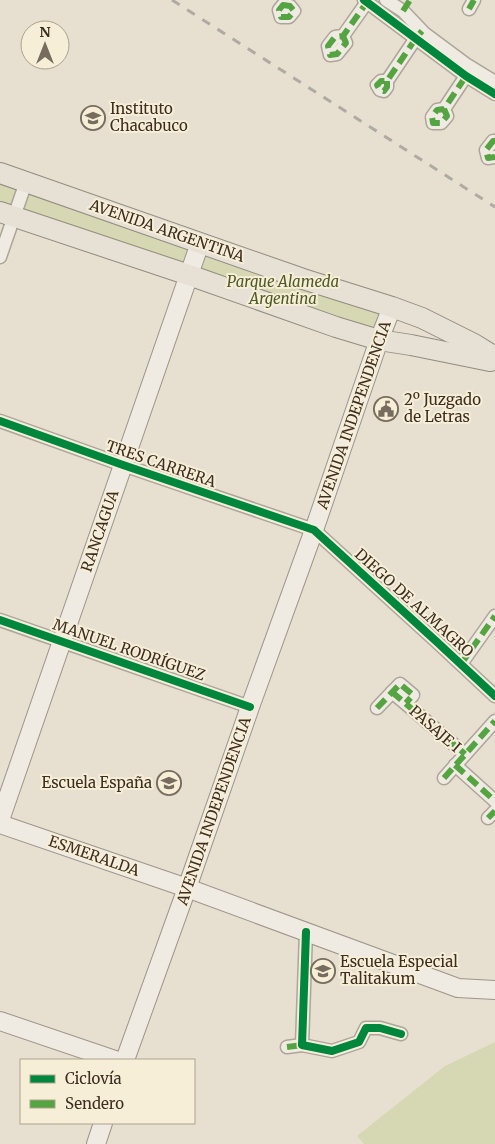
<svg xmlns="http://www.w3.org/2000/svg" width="495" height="1144" viewBox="0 0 495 1144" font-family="Merriweather,serif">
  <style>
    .green { fill: #d6d7b3 }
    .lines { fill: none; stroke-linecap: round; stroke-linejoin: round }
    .minor-casing { stroke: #ada599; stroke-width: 15 }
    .secondary-casing { stroke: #9c958a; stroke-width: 20 }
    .primary-casing { stroke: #928b80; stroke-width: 22 }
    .minor { stroke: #efebe3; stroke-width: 12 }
    .secondary { stroke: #efebe3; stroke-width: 18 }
    .primary { stroke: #e6e1d4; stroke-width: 20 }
    .rail { stroke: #afaaa2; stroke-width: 3; stroke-dasharray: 9 9; stroke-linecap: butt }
    .quiet { stroke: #54a441; stroke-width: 6; stroke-dasharray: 12 6; stroke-linecap: butt }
    .cycleway-casing { stroke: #f7eed8; stroke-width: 11 }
    .cycleway { stroke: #00873e; stroke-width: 8 }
    .labels { text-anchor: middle; stroke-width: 4; stroke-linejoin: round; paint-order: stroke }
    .poi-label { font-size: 15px; fill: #3d2e20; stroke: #f7eed8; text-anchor: start }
    .street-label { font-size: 15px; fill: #3d2e20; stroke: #f7eed8 }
    .park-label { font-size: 15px; font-style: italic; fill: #4d5a26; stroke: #f7eed8 }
  </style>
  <rect width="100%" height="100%" fill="#e7e0d1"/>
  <g class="green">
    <path d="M0 174 383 311 377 337 0 204Z"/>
    <path d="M495 1042V1144H364L357 1136 445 1066Z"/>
  </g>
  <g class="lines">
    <defs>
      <g id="minor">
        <path d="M364 0 466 76 495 94"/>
        <path d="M386 0 403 11 424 33 467 65 495 82"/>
        <path d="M283 5 290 6 294 11 289 17H281L279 10Z"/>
        <path d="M469 9 474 0"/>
        <path d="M343 36 346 43 337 54 330 55 328 46 335 37 343 36 367 2"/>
        <path d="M387 81V87L384 91 380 90 377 85 381 81H387L416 38 421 32"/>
        <path d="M444 109 447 116 441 123H433L432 117 437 110 444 109 466 76"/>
        <path d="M495 141H493L486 150 488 158 495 157"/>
        <path d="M0 257 26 182"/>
        <path d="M0 421 123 465 314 530 437 642 495 696"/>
        <path d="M0 620 250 707"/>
        <path d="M461 664 495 616"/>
        <path d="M392 692 465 754"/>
        <path d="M377 708 400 684 413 695 406 703"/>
        <path d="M455 765 495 801"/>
        <path d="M444 778 495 721"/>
        <path d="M488 818 495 811"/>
        <path d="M306 932 302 1045 332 1051 359 1042 366 1028H380L401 1034"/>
        <path d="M287 1047 302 1045"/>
      </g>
      <g id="secondary">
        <path d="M0 820 200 243"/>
        <path d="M0 824 187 888 458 988 495 990"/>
        <path d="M0 1021 115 1060"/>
        <path d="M125 1060 187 888 250 707 314 530 379 340 392 307"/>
        <path d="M96 1144 103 1123"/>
      </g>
      <g id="primary">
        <path d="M0 173 303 279 392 307 422 318 474 344 495 357"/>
        <path d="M0 212 189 275 336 327 379 340 411 345 490 361"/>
      </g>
    </defs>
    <use href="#minor" class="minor-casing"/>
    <use href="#secondary" class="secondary-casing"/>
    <use href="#primary" class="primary-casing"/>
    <use href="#minor" class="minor"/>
    <use href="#secondary" class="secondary"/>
    <use href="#primary" class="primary"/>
    <path class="rail" d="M172 0 495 207"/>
    <g class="quiet">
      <path d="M283 5 290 6 294 11 289 17H281L279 10Z"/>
      <path d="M469 9 474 0"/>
      <path d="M403 11 410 0"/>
      <path d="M343 36 346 43 337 54 330 55 328 46 335 37 343 36 367 2"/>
      <path d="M387 81V87L384 91 380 90 377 85 381 81H387L416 38 422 31"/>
      <path d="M444 109 447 116 441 123H433L432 117 437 110 444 109 466 76"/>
      <path d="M495 141H493L486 150 488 158 495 157"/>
      <path d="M461 664 495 616"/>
      <path d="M392 692 465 754"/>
      <path d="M377 708 400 684 413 695 406 703"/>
      <path d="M455 765 495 801"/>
      <path d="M444 778 495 721"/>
      <path d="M488 818 495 811"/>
      <path d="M287 1047 302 1045"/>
    </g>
    <defs>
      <g id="cycleway">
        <path d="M364 0 466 76 495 94"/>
        <path d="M0 421 123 465 314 530 437 642 495 696"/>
        <path d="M0 620 250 707"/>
        <path d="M306 932 302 1045 332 1051 359 1042 366 1028H380L401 1034"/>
      </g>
    </defs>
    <use href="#cycleway" class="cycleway-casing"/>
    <use href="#cycleway" class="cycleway"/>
  </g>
  <defs>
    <symbol id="school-ring" viewBox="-11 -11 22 22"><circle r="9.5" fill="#f7eed8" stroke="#786c5e" stroke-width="1.5"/><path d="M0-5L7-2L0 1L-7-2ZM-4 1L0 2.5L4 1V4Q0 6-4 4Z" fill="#786c5e"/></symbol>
    <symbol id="civic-ring" viewBox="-11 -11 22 22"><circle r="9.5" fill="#f7eed8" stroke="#786c5e" stroke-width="1.5"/><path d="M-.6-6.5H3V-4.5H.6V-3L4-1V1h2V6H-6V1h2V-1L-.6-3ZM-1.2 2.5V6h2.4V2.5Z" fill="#786c5e"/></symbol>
  </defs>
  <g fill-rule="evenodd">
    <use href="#school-ring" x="79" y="104" width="28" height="28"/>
    <use href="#civic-ring" x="372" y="395" width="28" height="28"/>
    <use href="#school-ring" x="155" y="769" width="28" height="28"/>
    <use href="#school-ring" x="309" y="957" width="28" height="28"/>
  </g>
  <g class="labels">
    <g class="poi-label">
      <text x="110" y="114">Instituto<tspan x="110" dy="17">Chacabuco</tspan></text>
      <text x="404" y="405">2º Juzgado<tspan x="404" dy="17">de Letras</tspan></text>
      <text x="152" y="788" text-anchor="end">Escuela España</text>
      <text x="340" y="967">Escuela Especial<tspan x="340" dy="17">Talitakum</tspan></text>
    </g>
    <g class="street-label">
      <text transform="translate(167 231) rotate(19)" y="5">AVENIDA ARGENTINA</text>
      <text transform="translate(354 415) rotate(-71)" y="5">AVENIDA INDEPENDENCIA</text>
      <text transform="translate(161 464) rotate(19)" y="5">TRES CARRERA</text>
      <text transform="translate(100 531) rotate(-71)" y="5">RANCAGUA</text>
      <text transform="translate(414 603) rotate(42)" y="5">DIEGO DE ALMAGRO</text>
      <text transform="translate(129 650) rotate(19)" y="5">MANUEL RODRÍGUEZ</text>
      <text transform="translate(435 729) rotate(41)" y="5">PASAJE I</text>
      <text transform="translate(214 811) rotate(-71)" y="5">AVENIDA INDEPENDENCIA</text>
      <text transform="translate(94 856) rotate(19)" y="5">ESMERALDA</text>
    </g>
    <g class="park-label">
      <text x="283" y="287">Parque Alameda<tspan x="283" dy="17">Argentina</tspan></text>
    </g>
  </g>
  <rect x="20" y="1059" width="175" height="65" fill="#f7eed8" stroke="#ada18e"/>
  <rect x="30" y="1075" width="25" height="8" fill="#00873e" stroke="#ada18e"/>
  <text x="65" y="1084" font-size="15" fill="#3d2e20">Ciclovía</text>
  <rect x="30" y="1100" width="25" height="8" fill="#54a441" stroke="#ada18e"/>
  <text x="65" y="1109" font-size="15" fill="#3d2e20">Sendero</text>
  <g transform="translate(45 45)"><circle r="24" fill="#f7eed8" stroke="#ada18e"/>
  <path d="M0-4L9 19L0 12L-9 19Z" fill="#786c5e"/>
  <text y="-8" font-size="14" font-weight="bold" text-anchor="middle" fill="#3d2e20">N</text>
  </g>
</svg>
